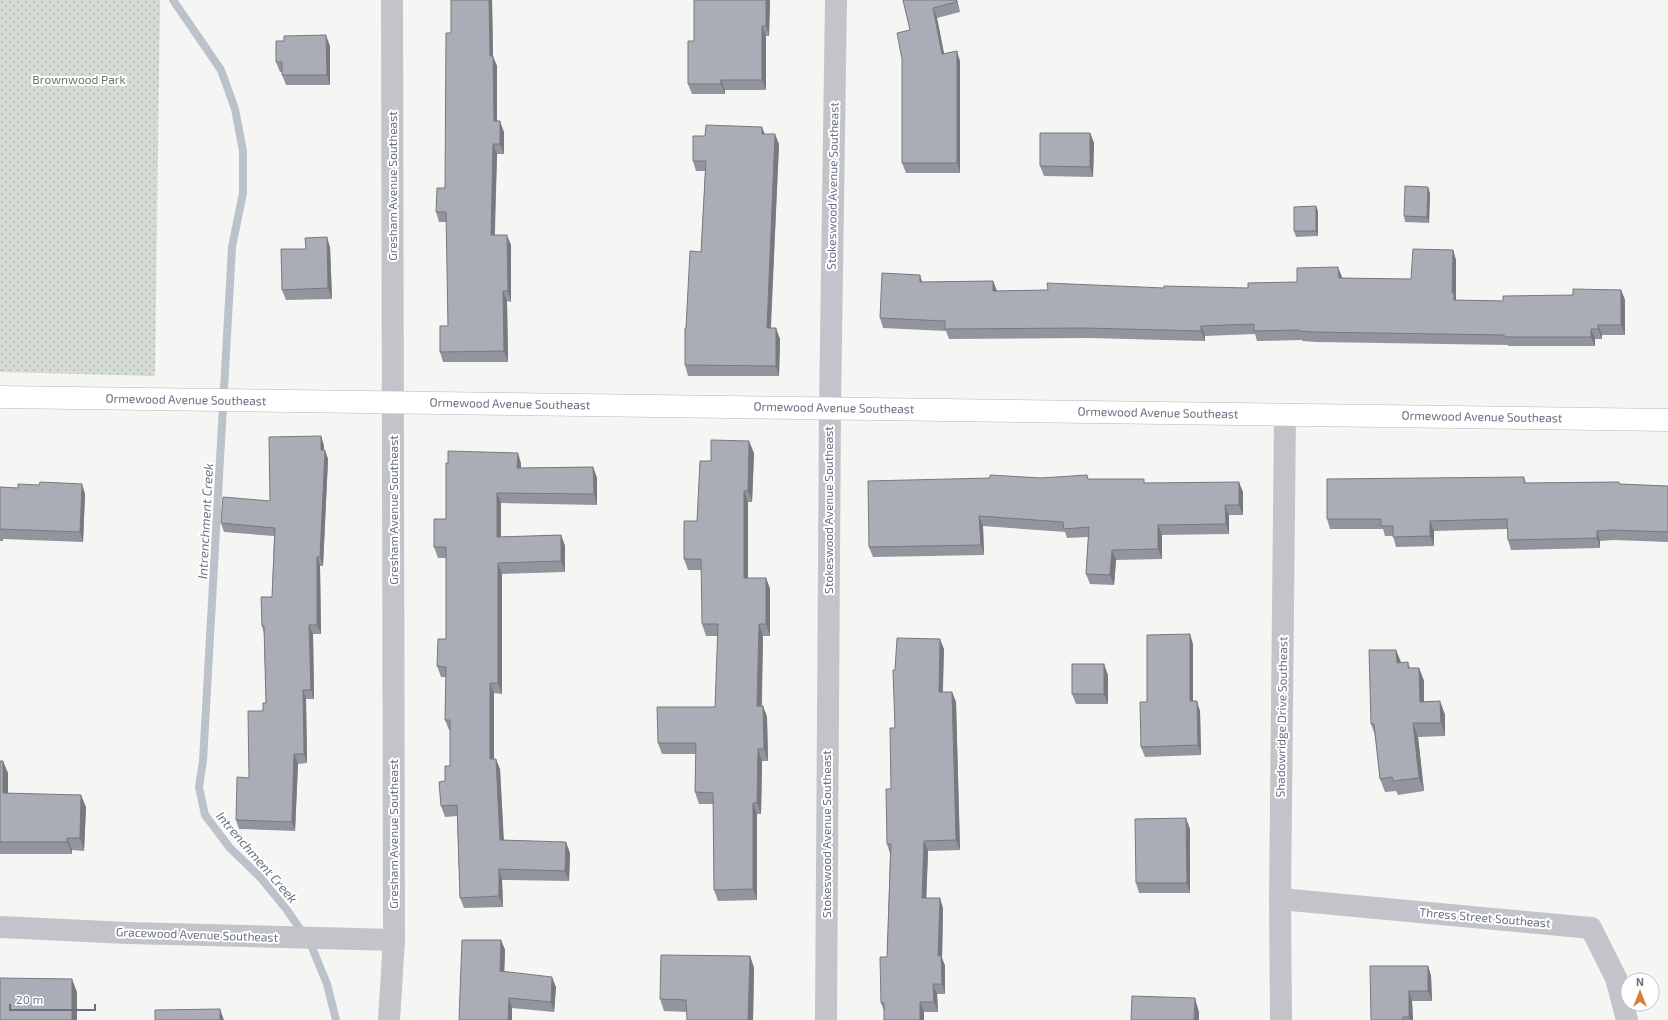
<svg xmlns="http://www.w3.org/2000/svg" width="1668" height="1020" viewBox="0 0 1668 1020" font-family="'Exo 2',sans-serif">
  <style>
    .park { fill: url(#park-dots) }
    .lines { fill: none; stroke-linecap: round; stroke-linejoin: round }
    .stream { stroke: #bcc2c9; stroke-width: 8 }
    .secondary-casing { stroke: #b5b7bd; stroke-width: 23 }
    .street { stroke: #c2c4c9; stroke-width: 22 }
    .secondary { stroke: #fff; stroke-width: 22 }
    .wall { fill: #92959d }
    .shaded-wall { fill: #77797f }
    .building { fill: #aaadb6; stroke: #77797f }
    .labels { text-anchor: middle; stroke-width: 4; stroke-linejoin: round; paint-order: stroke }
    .park-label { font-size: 12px; fill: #667967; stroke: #fff }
    .street-label { font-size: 12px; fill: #687082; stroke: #fff }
    .water-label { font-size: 13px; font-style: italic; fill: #697685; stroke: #fff }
  </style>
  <defs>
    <pattern id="park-dots" width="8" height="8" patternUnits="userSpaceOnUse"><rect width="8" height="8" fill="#d4dbd3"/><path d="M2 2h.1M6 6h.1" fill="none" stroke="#b0b6b1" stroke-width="1.8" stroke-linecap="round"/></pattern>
  </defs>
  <rect width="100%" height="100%" fill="#f5f6f3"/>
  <path class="park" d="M0 0H160L155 376 0 372Z"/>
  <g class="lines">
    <path class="stream" d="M173 0 221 70 235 109 243 151V193L232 247 203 761 199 787 205 815 230 848 260 877 287 910 311 945 327 984 336 1020"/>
    <defs>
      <path id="secondary" d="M0 397 1668 420"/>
    </defs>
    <use href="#secondary" class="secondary-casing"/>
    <g class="street">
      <path d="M1280 899 1591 928 1616 978 1627 1020"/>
      <path d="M0 927 128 933 394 940"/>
      <path d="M389 1020 394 940 392 0"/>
      <path d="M826 1020 830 408 836 0"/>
      <path d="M1281 1020 1280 899 1285 415"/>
    </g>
    <use href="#secondary" class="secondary"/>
  </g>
  <g class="wall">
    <path d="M451 0H492L493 57 497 66V121L504 132V154H497L495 235 511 245V302L507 301 508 362H443L440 352 448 326 447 222H439L436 212 445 188 451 33Z"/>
    <path d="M770 0 769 36H766V90H725V94H692L688 84 694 41Z"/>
    <path d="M903 0H957L960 12 937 18 944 53 960 61V173H906L902 163 910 30Z"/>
    <path d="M284 41 330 46V85H286L282 75V72H280L276 62Z"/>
    <path d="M1090 133 1094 143 1093 177 1044 176 1040 166Z"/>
    <path d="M764 134 779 144 771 328 780 339 779 376H688L685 365 686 328 701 252 705 171H696L693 161Z"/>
    <path d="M1430 193 1429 223 1405 222 1404 216Z"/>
    <path d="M1318 211V236L1296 237 1294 231Z"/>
    <path d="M330 247 332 299 286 300 282 290 306 249Z"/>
    <path d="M1453 250 1456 260V300L1503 301 1573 295 1621 290 1625 300V335H1602V339H1595V346H1508V345L1316 342 1302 341V340L1257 341 1255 334 1205 336V341L1088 338 949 339 946 331 883 328 880 318 922 282 993 281 997 291 1164 288H1248L1297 282 1342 277V278L1411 279Z"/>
    <path d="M321 436 324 446V450L328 459 323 566H320L321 634H313L314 699H306L307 763 298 764 295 831 239 829 236 820 249 778 263 711 266 703 264 634 262 626 272 597 274 536 224 532 221 523 270 501Z"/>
    <path d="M754 453 752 502H748V578H766L770 589V636H763L762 706H763L767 717 768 761H762L761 814H757V900L718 901 714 890 713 804H699L695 792 696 754H662L658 743 715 707 718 636H706L702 624V570H688L684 559 697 521 711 461Z"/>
    <path d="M521 463V468L593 467 597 478V505L501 503V537L561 535 565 546V572L502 574V694L494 693V759L500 769 504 840 570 853 569 881 502 880 503 907 464 908 460 898 457 816 445 817 441 806 445 781 450 766V730H449L445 720 446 677H441L437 666 446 639V558H438L434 547 446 519Z"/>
    <path d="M1524 477 1526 483 1619 482V484L1668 486V542L1614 540 1600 541V548L1511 550 1508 540 1507 529 1434 531V546L1396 547 1393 536H1385L1383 529H1330L1327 519Z"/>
    <path d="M1041 478 1089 479 1243 492V515H1229V534L1162 535V559L1116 560 1114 585 1090 584 1086 574 1088 537 1067 538 1065 532 983 526 984 555 873 557 869 547Z"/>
    <path d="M0 487 85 494 83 542 3 539V541H0Z"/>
    <path d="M1193 644V701L1200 711 1201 755 1145 757 1141 747 1147 702Z"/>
    <path d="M944 649 943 692H952L956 702 960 850 928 851 926 898 943 908 942 958 945 966V994H937L938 1012H924V1020H884V1011L881 1003 887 957 890 854 887 844 891 789 895 728V670Z"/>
    <path d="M1396 650 1401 662H1408L1410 668H1419L1424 681V702L1440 701 1445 715V736L1418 737 1424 791 1398 795 1396 791 1385 792 1380 779 1375 735 1371 724Z"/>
    <path d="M1108 675V704H1076L1072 694Z"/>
    <path d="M0 761 8 773V793L86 807 84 851 72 850V854H0Z"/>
    <path d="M1190 829V893H1139L1136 883Z"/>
    <path d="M501 940 505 950 504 972 556 987 554 1012 512 1008 459 1020Z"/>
    <path d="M750 956 754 968 753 1020H687V1012L664 1011 660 999Z"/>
    <path d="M1428 966 1431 976 1432 1001H1412L1413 1020H1371Z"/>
  </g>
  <g class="shaded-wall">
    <path d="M489 0H492L493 57 497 66V132L494 121 490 56Z"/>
    <path d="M766 0H770L769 36 766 26Z"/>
    <path d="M956 0H957L960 12Z"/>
    <path d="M933 8 937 18 946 64 942 54Z"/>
    <path d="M762 26 766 36V90L762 80Z"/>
    <path d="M326 35 330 46V85L327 75Z"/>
    <path d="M957 51 960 61V173L957 163Z"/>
    <path d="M721 80 725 90V94L721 84Z"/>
    <path d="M500 121 504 132V154L500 144Z"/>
    <path d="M762 127 766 137 762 134Z"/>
    <path d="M1090 133 1094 143 1093 177 1090 167Z"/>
    <path d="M775 134 779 144 770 338 767 328Z"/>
    <path d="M493 144 497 154 494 245 491 235Z"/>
    <path d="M1428 187 1430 193 1429 223 1427 217Z"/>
    <path d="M1316 206 1318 211V236L1316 231Z"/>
    <path d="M507 235 511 245V302L508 291Z"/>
    <path d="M327 237 330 247 332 299 328 288Z"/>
    <path d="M1453 250 1456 260V299L1457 303 1454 300 1452 293Z"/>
    <path d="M1338 267 1342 277V288L1339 278Z"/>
    <path d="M920 275 923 285 920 282Z"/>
    <path d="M993 281 997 291H993Z"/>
    <path d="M1621 290 1625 300V335L1621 325Z"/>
    <path d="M503 291 507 301 508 362 504 351Z"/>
    <path d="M1598 325 1602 335V339L1598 329Z"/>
    <path d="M1201 326 1205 336V341L1201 331Z"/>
    <path d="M776 328 780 339 779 376 776 366Z"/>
    <path d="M1591 329 1595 339V346L1591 337Z"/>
    <path d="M321 436 324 446V459L321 450Z"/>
    <path d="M749 441 754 453 752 502 748 491Z"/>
    <path d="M325 450 328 459 323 566 320 557Z"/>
    <path d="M518 453 521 463V478L517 468Z"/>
    <path d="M593 467 597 478V505L594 494Z"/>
    <path d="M1239 482 1243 492V515L1239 505Z"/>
    <path d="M82 484 85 494 83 542 80 532Z"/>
    <path d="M744 491 748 502V589L744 578Z"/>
    <path d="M497 493 501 503V548L497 537Z"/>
    <path d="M1225 505 1229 515V534L1226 524Z"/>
    <path d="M979 516 983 526 984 555 981 545Z"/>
    <path d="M1430 521 1434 531V546L1430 536Z"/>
    <path d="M1158 525 1162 535V559L1158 549Z"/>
    <path d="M1597 531 1600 541V548L1597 538Z"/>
    <path d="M561 535 565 546V572L561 561Z"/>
    <path d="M1112 550 1116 560 1114 585 1110 575Z"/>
    <path d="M317 557 320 566 321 634 317 625Z"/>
    <path d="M498 563 502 574V694L498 683Z"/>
    <path d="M766 578 770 589V636L766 624Z"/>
    <path d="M759 624 763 636 761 717 757 706Z"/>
    <path d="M309 625 313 634 314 699 311 690Z"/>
    <path d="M1190 634 1193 644V711L1190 701Z"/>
    <path d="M940 639 944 649 942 702 939 692Z"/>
    <path d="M1396 650 1401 663H1397Z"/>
    <path d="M1104 664 1108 675V704L1104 694Z"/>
    <path d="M1419 668 1424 681V715L1420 702Z"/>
    <path d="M490 683 494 693V770L490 759Z"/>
    <path d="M303 690 306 699 307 763 304 754Z"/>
    <path d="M952 692 956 702 960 850 956 840Z"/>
    <path d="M1197 701 1200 711 1201 755 1198 745Z"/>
    <path d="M1440 701 1445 715V736L1441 723Z"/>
    <path d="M763 706 767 717 768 761 764 749Z"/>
    <path d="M1413 723 1418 737 1424 791 1419 778Z"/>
    <path d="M758 749 762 761 761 814 757 803Z"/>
    <path d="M294 754 298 764 295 831 292 822Z"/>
    <path d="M496 759 500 769 504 850 500 840Z"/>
    <path d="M3 761 8 773V805L3 793Z"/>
    <path d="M81 795 86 807 84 851 80 838Z"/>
    <path d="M753 803 757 814V900L753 889Z"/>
    <path d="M1186 818 1190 829V893L1187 883Z"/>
    <path d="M67 838 72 850V854L67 842Z"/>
    <path d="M924 841 928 851 926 908 922 898Z"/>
    <path d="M566 842 570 853 569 881 565 871Z"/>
    <path d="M499 869 502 880 503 907 499 896Z"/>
    <path d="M940 898 943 908 942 958 945 966V994L942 984 938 956Z"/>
    <path d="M501 940 505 950 504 981 500 971Z"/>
    <path d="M750 956 754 968 753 1020H748Z"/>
    <path d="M1428 966 1431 976 1432 1001 1428 991Z"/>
    <path d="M552 977 556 987 554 1012 551 1002Z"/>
    <path d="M72 979 77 992V1020H72Z"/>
    <path d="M933 984 937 994 938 1012 934 1002Z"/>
    <path d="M1409 991 1412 1001 1413 1020H1410L1409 1017Z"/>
    <path d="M509 998 512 1008V1020H508Z"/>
    <path d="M1195 998 1199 1012V1020H1194Z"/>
    <path d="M920 1002 924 1012V1020H920Z"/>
    <path d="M220 1009 224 1020H220Z"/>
  </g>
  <g class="building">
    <path d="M451 0H489L490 56H493L494 121H500V144H493L491 235H507L508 291H503L504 351 440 352V326H448L446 212H436L437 188H445L446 33H451Z"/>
    <path d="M694 0H766V26H762V80H721V84H688V41H694Z"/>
    <path d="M903 0H956V2L933 8 942 54 957 51V163H902V59L897 33 910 30Z"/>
    <path d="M326 35 327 75H282V62H276V41H284V36Z"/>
    <path d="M706 125 762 127V134H775L767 328H776V366L685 365V328H686L690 251 701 252 706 161H693V136H705Z"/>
    <path d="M1040 133H1090V167L1040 166Z"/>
    <path d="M1405 186 1428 187 1427 217 1404 216Z"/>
    <path d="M1316 206V231H1294V207Z"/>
    <path d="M327 237 328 288 282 290 281 249H306L305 238Z"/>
    <path d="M1413 249 1453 250 1452 293H1454V300L1503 301V296L1573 295V289L1621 290V325H1598V329H1591V337H1505L1504 335 1312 332 1299 331V330L1254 331V324L1201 326V331L1085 328 945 329V321L880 318 882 273 920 275V282L993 281V291L1048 290 1047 283 1164 288V286L1248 288V283L1297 282V268L1338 267 1339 278 1411 279Z"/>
    <path d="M321 436V450H325L320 557H317V625H309L311 690H303L304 754H294L292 822 236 820 237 777 249 778 248 711H263V703H266L264 626H262L261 597H272L275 528 221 523 223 497 270 501 269 437Z"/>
    <path d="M711 440 749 441 748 491H744V578H766V624H759L757 706H763L764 749H758L757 803H753V889L714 890 713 793 695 792 696 743H658L657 707H715L718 624H702L701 559H684V521H697L700 461H711Z"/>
    <path d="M448 451 518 453 517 468 593 467 594 494 497 493V537L561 535V561L498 563V683H490V759H496L500 840 566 842 565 871 499 869V896L460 898 457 805 441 806 439 782 445 781V766H450V720H445L446 667 437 666 438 639H446V547H434V519H446V463H448Z"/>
    <path d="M990 475 1041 478 1087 475 1088 479H1144V483L1239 482V505H1225L1226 524 1158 525V549L1112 550 1110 575 1086 574 1089 527 1064 529 1063 522 979 516 981 545 869 547 868 481 990 478Z"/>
    <path d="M1524 477V483L1619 482V484L1668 486V532L1610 530 1597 531V538L1508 540 1507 519 1430 521V536L1393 537V526H1381V519H1327V479Z"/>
    <path d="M40 482 82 484 80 532 0 529V487L18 488V484L39 485Z"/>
    <path d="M1190 634V701H1197L1198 745 1141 747 1140 702H1147V635Z"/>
    <path d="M897 638 940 639 939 692H952L956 840 924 841 922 898H940L938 956 941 955 942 984H933L934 1002H920V1020H884V1003H881L880 957H887L891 844H887L886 789H891L890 728H895L893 670H895Z"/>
    <path d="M1369 650H1396L1397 663 1408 662V668H1419L1420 702 1440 701 1441 723H1413L1419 778 1393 781 1392 777 1380 779 1374 724H1371Z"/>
    <rect x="1072" y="664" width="32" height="30"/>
    <path d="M0 761H3V793L81 795 80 838H67V842H0Z"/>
    <path d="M1186 818 1187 883H1136L1135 819Z"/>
    <path d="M462 940H501L500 971 552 977 551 1002 509 998 508 1020H459Z"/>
    <path d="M661 955 750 956 748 1020H687L686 1000 660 999Z"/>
    <path d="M1370 966H1428V991H1409V1017H1403V1020H1371Z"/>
    <path d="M0 978 72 979V1020H0Z"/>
    <path d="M1132 996 1195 998 1194 1020H1131Z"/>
    <path d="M220 1009V1020H155V1010Z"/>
  </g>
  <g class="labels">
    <g class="park-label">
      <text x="79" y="84">Brownwood Park</text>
    </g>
    <g class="street-label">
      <text transform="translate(393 186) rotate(-90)" y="4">Gresham Avenue Southeast</text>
      <text transform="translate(833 186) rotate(-89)" y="4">Stokeswood Avenue Southeast</text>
      <text transform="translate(186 400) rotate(1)" y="4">Ormewood Avenue Southeast</text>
      <text transform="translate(510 404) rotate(1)" y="4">Ormewood Avenue Southeast</text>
      <text transform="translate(834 408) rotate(1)" y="4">Ormewood Avenue Southeast</text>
      <text transform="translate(1158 413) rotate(1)" y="4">Ormewood Avenue Southeast</text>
      <text transform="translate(1482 417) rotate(1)" y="4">Ormewood Avenue Southeast</text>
      <text transform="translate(394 510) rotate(-90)" y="4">Gresham Avenue Southeast</text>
      <text transform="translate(829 510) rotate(-90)" y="4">Stokeswood Avenue Southeast</text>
      <text transform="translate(1282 717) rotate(-89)" y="4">Shadowridge Drive Southeast</text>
      <text transform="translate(394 834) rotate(-90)" y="4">Gresham Avenue Southeast</text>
      <text transform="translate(827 834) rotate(-90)" y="4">Stokeswood Avenue Southeast</text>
      <text transform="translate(1485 918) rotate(5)" y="4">Thress Street Southeast</text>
      <text transform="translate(197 935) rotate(2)" y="4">Gracewood Avenue Southeast</text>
    </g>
    <g class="water-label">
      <text transform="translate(205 521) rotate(-87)" y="5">Intrenchment Creek</text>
      <text transform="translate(257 857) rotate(49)" y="5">Intrenchment Creek</text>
    </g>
  </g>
  <g transform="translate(1640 992)"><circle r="19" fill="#ffffff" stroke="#c3c6cd"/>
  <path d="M0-3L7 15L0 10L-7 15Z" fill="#d38137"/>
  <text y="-6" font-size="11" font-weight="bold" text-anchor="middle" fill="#687082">N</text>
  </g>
  <path d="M10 1004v6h85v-6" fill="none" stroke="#687082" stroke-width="2"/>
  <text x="16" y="1004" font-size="12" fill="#687082" stroke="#ffffff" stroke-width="3" paint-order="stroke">20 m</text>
</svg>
